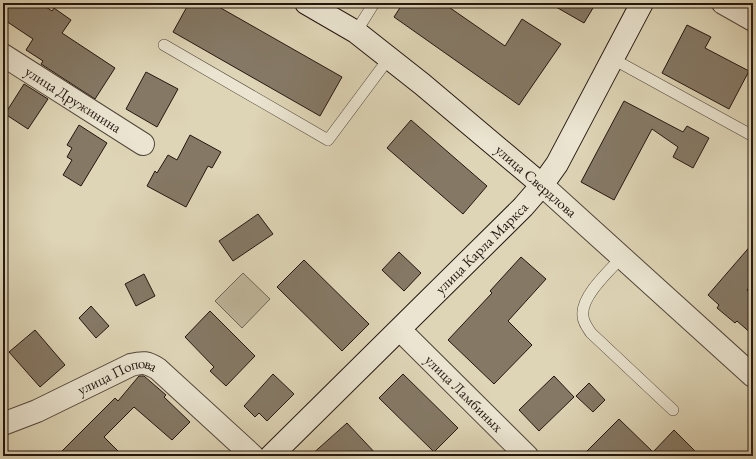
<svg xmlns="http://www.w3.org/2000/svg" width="756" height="459" viewBox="0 0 756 459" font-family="'EB Garamond',serif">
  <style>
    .green { fill: #beb59a; stroke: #716655 }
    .building { fill: #857966; stroke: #241610 }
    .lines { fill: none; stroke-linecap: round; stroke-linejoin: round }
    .lane-casing { stroke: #52463a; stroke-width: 12 }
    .street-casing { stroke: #52463a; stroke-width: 24 }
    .secondary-casing { stroke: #241610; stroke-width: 24 }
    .lane { stroke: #eae4d0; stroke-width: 11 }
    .street { stroke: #eae4d0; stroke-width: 22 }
    .secondary { stroke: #eae4d0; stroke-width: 22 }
    .labels { text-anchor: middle; stroke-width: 3; stroke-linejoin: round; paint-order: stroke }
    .street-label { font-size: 15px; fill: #241610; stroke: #eae4d0 }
  </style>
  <rect width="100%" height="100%" fill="#ded5b6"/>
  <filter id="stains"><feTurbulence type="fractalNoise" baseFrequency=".005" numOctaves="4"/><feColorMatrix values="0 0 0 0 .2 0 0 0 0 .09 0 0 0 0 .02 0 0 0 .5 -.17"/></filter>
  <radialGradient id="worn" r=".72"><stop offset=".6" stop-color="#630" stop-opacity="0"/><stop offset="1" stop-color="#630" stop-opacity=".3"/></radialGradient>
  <path class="green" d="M243 273 270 299 242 328 215 301Z"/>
  <g class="building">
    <path d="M9 3H40L52 11 54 8 71 20 62 33 115 68 95 99 41 64 43 61 26 50 33 39 3 19V13Z"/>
    <path d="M189 3H212L342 77 320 116 173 32Z"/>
    <path d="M403 3H443L505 46 522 19 561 44 519 105 394 17Z"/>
    <path d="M549 3H596L584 23Z"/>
    <path d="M687 25 711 37 705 48 749 71 729 109 662 73Z"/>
    <path d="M146 72 178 89 157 127 126 109Z"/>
    <path d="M24 84 48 99 28 129 5 114Z"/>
    <path d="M624 101 683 132 687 126 709 138 693 168 673 157 678 147 652 129 614 200 581 182Z"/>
    <path d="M411 120 487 186 463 214 387 148Z"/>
    <path d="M79 125 107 143 81 186 63 175 72 160 67 157 72 148 67 145Z"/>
    <path d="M190 135 221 152 212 168 208 166 186 207 147 186 155 171 157 173 168 155 177 160Z"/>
    <path d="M258 214 273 234 233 261 219 241Z"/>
    <path d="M753 243V283L747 290 753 296V335L737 321 735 323 717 308 719 305 708 295Z"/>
    <path d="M399 252 421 273 404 291 382 270Z"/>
    <path d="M521 257 546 279 508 321 532 345 494 384 448 340 492 293 490 291Z"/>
    <path d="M304 260 369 324 342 351 277 287Z"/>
    <path d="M144 274 155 296 136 306 125 284Z"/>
    <path d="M91 306 109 326 96 338 79 318Z"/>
    <path d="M210 311 255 356 226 386 210 371 214 367 185 337Z"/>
    <path d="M35 330 65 365 40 387 9 352Z"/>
    <path d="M273 374 294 394 267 421 259 413 255 417 244 406Z"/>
    <path d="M403 374 458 428 434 452 379 398Z"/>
    <path d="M139 376H144L166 395 164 397 190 422 172 440 134 407 104 437 123 456H57L115 398 118 401Z"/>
    <path d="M554 376 574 397 539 431 519 410Z"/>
    <path d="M589 383 605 400 593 412 576 396Z"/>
    <path d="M619 419 653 452 674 430 700 456H582Z"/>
    <path d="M347 423 378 456H310Z"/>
  </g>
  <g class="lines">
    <defs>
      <g id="lane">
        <path d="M356 32 374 3"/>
        <path d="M164 45 328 140 389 58"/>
        <path d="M613 59 753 136"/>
        <path d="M622 257C610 270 580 297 583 316 583 322 587 327 591 333L673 410"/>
      </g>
      <g id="street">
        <path d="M723 3 753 20"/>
        <path id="s1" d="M3 55 143 144"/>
        <path d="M542 185 753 376"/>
        <path id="s2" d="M400 330 527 456"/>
        <path id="s3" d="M3 424 37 411 131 365C143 362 147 362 158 369L253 456"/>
      </g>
      <g id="secondary">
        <path d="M306 3 356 32 422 84 542 185"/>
        <path id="s4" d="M271 456 523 207 542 185 557 164 642 3"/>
      </g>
    </defs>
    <use href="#lane" class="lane-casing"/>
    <use href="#street" class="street-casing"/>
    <use href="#secondary" class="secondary-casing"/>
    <use href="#lane" class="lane"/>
    <use href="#street" class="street"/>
    <use href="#secondary" class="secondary"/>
  </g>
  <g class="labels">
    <g class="street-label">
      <text dy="5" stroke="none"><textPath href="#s1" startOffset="83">улица Дружинина</textPath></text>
      <text transform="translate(536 181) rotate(41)" y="5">улица Свердлова</text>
      <text dy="5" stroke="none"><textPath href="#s4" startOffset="296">улица Карла Маркса</textPath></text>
      <text dy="5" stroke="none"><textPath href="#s3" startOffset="125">улица Попова</textPath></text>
      <text dy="5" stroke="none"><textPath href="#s2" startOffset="90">улица Ламбиных</textPath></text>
    </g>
  </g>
  <rect width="756" height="459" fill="none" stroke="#ded5b6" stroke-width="16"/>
  <rect x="4" y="4" width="748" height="451" fill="none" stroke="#241610" stroke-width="2"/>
  <rect x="8" y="8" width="740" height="443" fill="none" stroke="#241610"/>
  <rect width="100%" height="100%" filter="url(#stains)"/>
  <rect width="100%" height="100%" fill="url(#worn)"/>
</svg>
